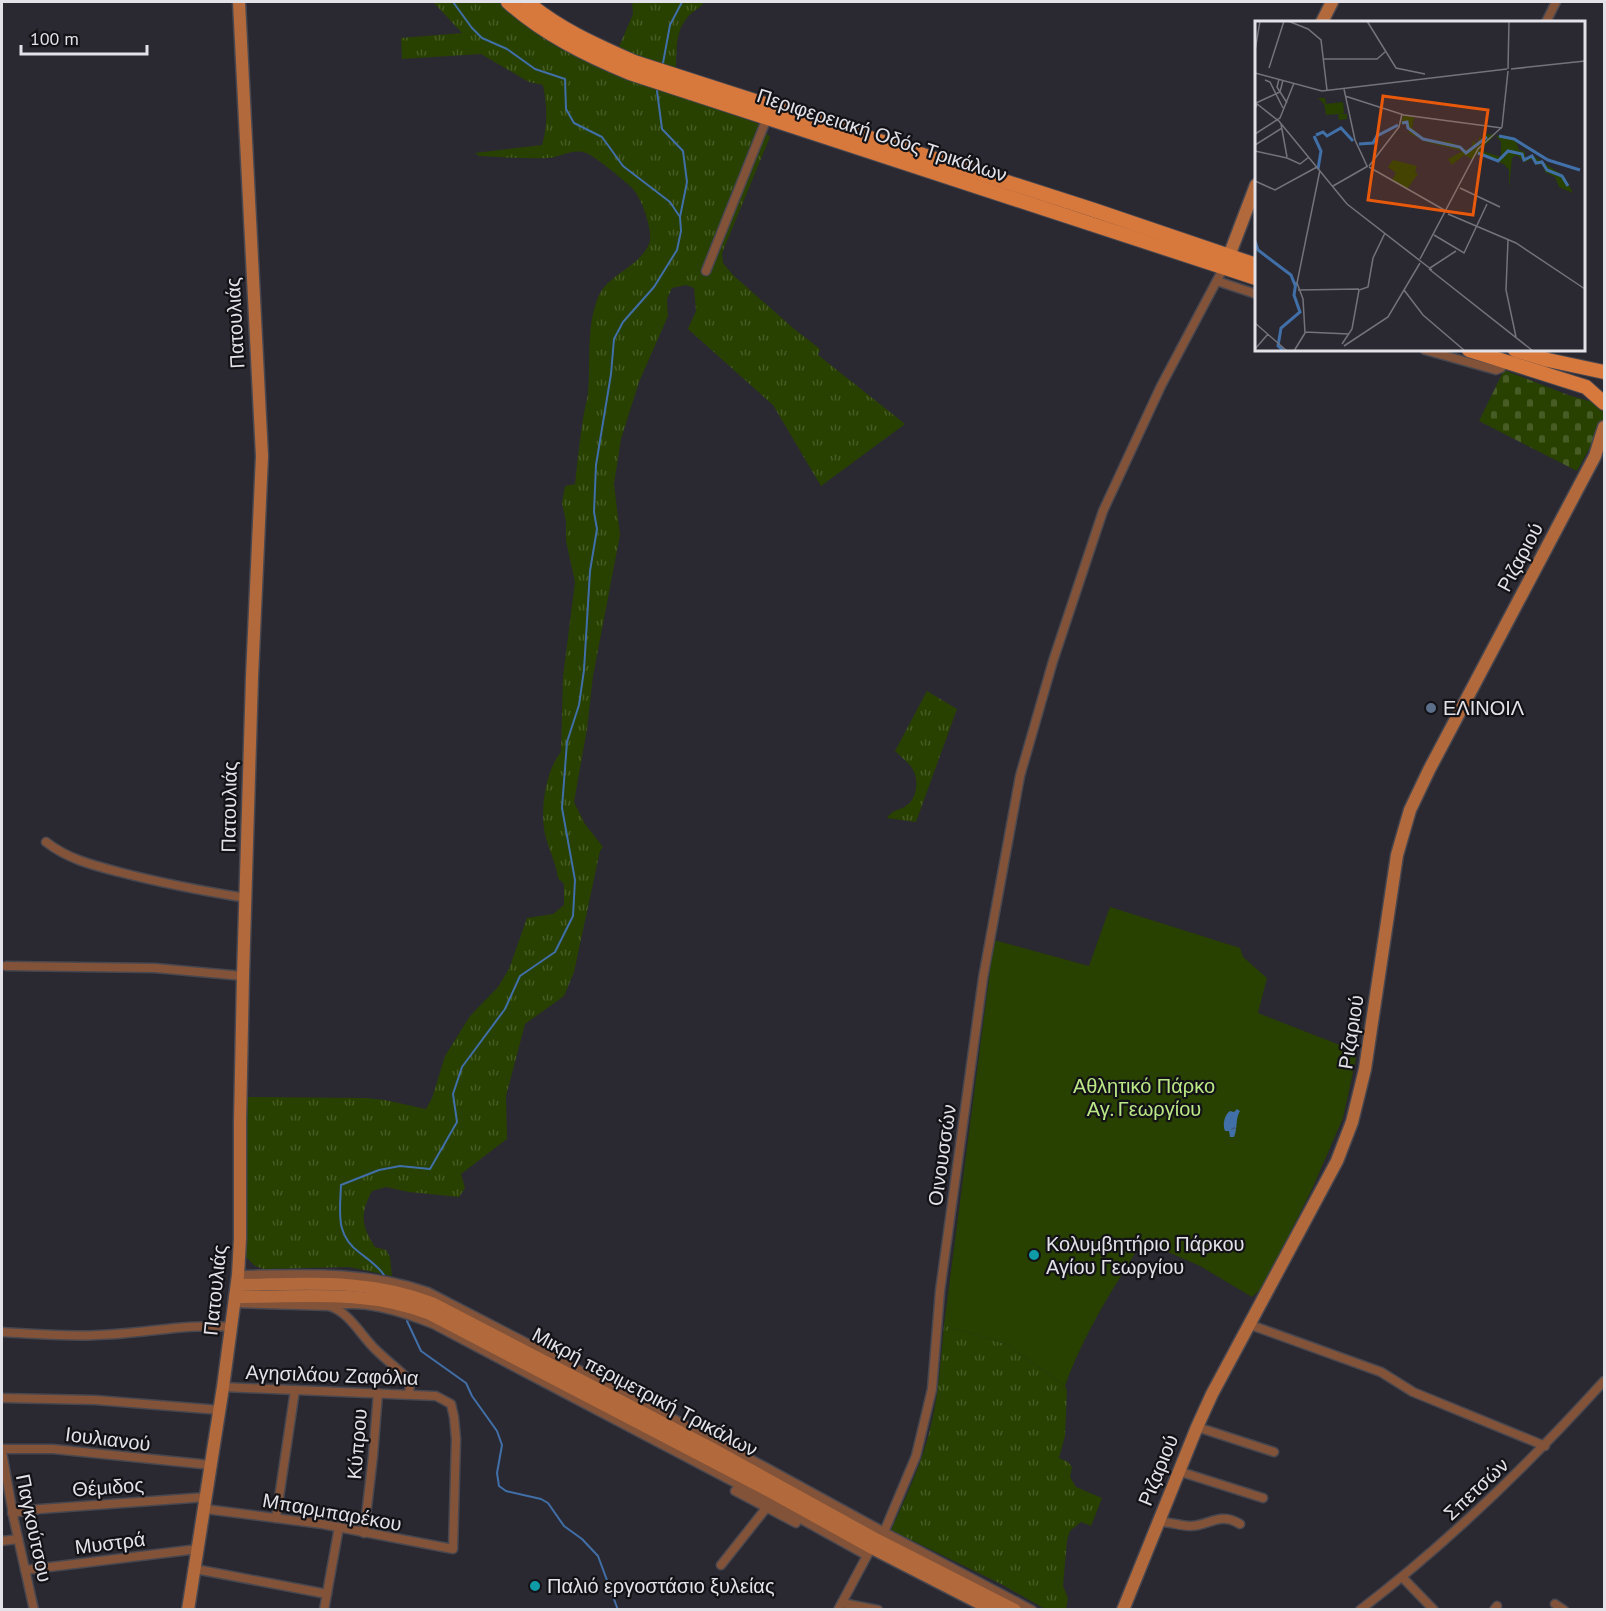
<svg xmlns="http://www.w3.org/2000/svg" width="1606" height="1611" viewBox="0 0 1606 1611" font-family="'PT Sans',sans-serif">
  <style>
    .grass { fill: url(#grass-tufts) }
    .cemetery { fill: url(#cemetery-stones) }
    .green { fill: #284000 }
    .water { fill: url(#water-ripples) }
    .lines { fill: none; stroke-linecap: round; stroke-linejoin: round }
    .stream { stroke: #416fa8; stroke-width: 2 }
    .street-casing { stroke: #48474f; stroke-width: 11 }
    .secondary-casing { stroke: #48474f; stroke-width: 15 }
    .primary-casing { stroke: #48474f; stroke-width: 16 }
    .street { stroke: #825339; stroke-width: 8 }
    .secondary { stroke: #b2693c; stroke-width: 12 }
    .primary { stroke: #d7783d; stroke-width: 14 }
    .service-dot { fill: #5c6f8a; stroke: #131216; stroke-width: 2 }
    .culture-dot { fill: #0f9aa8; stroke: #131216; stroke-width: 2 }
    .labels { text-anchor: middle; stroke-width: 4.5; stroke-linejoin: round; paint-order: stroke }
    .street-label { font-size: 20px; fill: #e3e2e8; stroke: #131216 }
    .poi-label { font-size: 20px; fill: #e3e2e8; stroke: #131216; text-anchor: start }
    .park-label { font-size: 20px; fill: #bbe886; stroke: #131216 }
    .inset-river { fill: none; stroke: #416fa8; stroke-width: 3 }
    .inset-road { fill: none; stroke: #74737b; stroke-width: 1.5 }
    .view { fill: #e8590c; fill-opacity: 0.15; stroke: #e8590c; stroke-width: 3 }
    .inset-edge { fill: none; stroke: #e3e2e8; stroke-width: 3 }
  </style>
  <defs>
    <pattern id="grass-tufts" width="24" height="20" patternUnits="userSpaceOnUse" patternTransform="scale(1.5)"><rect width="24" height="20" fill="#284000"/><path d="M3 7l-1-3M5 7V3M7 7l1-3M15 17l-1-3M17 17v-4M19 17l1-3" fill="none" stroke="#475b25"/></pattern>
    <pattern id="cemetery-stones" width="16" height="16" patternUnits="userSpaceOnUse" patternTransform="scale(1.5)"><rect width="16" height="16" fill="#284000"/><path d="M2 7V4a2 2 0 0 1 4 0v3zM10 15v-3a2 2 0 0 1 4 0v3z" fill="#475b25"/></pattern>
    <pattern id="water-ripples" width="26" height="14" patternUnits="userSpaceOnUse" patternTransform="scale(1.5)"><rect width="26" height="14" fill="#416fa8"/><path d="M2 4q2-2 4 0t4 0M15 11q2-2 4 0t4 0" fill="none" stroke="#425a77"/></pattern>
  </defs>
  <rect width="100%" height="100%" fill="#2a2932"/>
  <g class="grass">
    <path d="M433 2H500L548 40 583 60 624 79 677 95 757 123 770 137 722 253 723 263 733 275 793 328 820 349 818 355 905 424 821 486 773 405 688 329 696 311 694 288 686 285 672 288 667 299 668 316 639 382 621 439 614 484 620 535 593 676 587 729 574 802 585 824 603 847 600 851 574 972 564 996 525 1024 506 1096 507 1139 461 1174 465 1188 459 1197 409 1192 386 1187 372 1191C360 1214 361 1225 375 1247L386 1250 390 1257 392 1276 349 1267 264 1269 255 1266 245 1256 247 1097 366 1098 385 1100 426 1109 432 1098 445 1056 470 1016 498 987 509 969 527 918 553 914 564 905V884L558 878C556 864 550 852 546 838 539 814 545 771 561 752L563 677 575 582 566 541V522L562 503 565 486 575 484C577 465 579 445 582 426 583 415 586 405 588 394 591 363 586 330 597 300 606 274 638 269 649 244 654 232 642 199 633 189 629 184 592 154 586 153 572 148 560 158 547 158 524 159 501 157 479 156L475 153 542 145C548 124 547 106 543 85L529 82 481 54 402 59 401 38 462 33Z"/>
    <path d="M632 2H704C700 9 692 11 687 18 675 32 677 50 676 68L618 49 633 14Z"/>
    <path d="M927 691 957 709 916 822 887 818C896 807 897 812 906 806 916 800 919 782 914 772 911 764 901 757 895 751Z"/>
    <path d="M944 1325 1006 1344 1065 1386 1067 1391 1065 1436 1059 1458 1068 1462 1072 1467 1070 1477 1076 1487 1102 1498 1091 1526 1081 1522 1070 1531 1067 1541 1063 1586 1068 1598 1066 1609H1045L1001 1584 891 1530C907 1495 924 1459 932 1421 939 1390 941 1357 944 1325Z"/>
  </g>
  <path class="cemetery" d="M1504 370 1568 395 1596 403 1602 407 1604 421 1577 471 1479 421Z"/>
  <path class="green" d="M1110 907 1240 948 1243 957 1267 978 1258 1013 1350 1049 1356 1059 1343 1118 1313 1187 1263 1287 1252 1297 1200 1266 1143 1241C1114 1286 1083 1335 1065 1386L1006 1344 944 1325 994 940 1089 966Z"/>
  <path class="water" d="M1237 1109 1240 1111C1235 1119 1238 1128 1234 1137H1230L1229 1131H1225C1222 1124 1225 1114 1230 1111L1234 1112Z"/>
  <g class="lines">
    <g class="stream">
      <path d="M663 63 670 25 682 2"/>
      <path d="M657 91 662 129 683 151 687 182 680 217"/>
      <path d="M384 1275C377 1265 369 1260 360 1253 335 1235 340 1213 341 1185L379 1170 400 1166 430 1169 457 1122 453 1094 462 1067 505 1009 520 976 555 952 573 916 575 880 562 808 567 742 579 705 584 670 590 571 597 529 594 512 596 465 611 374 614 339 623 322 654 287 677 250 681 231 680 217 670 202 623 166 602 137 574 123 566 109 565 79 535 69 507 49 482 38 472 28 453 2"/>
      <path d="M407 1321 421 1351 466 1383 472 1396 497 1431 502 1445 497 1473 499 1486 506 1491 541 1499 548 1503 564 1526 582 1539 598 1556 618 1610"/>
    </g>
    <defs>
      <g id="street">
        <path d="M1546 22 1556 2"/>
        <path d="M706 271 767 118"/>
        <path d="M1217 281 1256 294"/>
        <path d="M1425 350 1496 370 1501 368 1505 361"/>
        <path d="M46 842C68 859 92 865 119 872 161 883 203 891 246 898"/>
        <path d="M6 966 155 968 243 976"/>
        <path d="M238 1275C303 1274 366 1270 428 1292L732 1449 884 1532 1032 1610"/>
        <path d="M234 1303 329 1306C349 1312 360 1334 375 1349 385 1359 397 1368 407 1378L410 1383 409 1394"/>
        <path d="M329 1306C363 1299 401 1311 433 1324L743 1487 866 1555"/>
        <path d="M1248 1324 1381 1372 1413 1392 1545 1446"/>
        <path d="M2 1332C34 1334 66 1337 98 1335 143 1334 187 1323 231 1327"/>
        <path d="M2 1398 95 1400 220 1410"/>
        <path d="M1197 1427 1274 1452"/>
        <path d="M2 1449H53L211 1465"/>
        <path d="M2 1452 14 1520 34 1610"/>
        <path d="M1178 1471 1263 1498"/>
        <path d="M735 1491 796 1523"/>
        <path d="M205 1509 322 1524 453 1549 456 1439 454 1417 451 1404 436 1396 223 1387"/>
        <path d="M12 1513 40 1509 207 1497"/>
        <path d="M276 1518 295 1390"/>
        <path d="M1157 1522C1169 1521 1179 1526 1190 1526 1210 1526 1219 1511 1240 1524"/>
        <path d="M884 1532 916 1456 932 1389 940 1291 983 978 1020 776 1053 661 1103 511 1161 386 1224 267"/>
        <path d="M364 1533 373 1456 378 1393"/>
        <path d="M2 1541 18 1539"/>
        <path d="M721 1565 767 1507"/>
        <path d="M195 1569 327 1594"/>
        <path d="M25 1570 198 1549"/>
        <path d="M1402 1577 1434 1610"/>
        <path d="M842 1603 878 1610"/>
        <path d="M1555 1604 1564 1610"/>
        <path d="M324 1610 339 1527"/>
        <path d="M838 1610 869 1552"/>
        <path d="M1360 1610C1449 1542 1529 1464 1604 1381"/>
        <path d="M1494 1610 1497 1606"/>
      </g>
      <g id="secondary">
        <path d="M1322 22 1332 2"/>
        <path d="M1229 256 1256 185"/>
        <path d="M237 1285C307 1284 365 1278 432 1303L709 1447 874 1538 1015 1610"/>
        <path d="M235 1297C301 1297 368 1289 430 1314L771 1492 872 1548 993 1610"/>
        <path d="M188 1610 223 1387 238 1275 240 1239V1122L243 976 252 677 262 456 239 2"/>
        <path d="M1123 1610 1197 1427 1212 1394 1337 1161 1352 1122 1365 1069 1397 855 1410 810 1429 770 1595 456 1604 427"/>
      </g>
      <g id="primary">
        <path d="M508 2C544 34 586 55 630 73L1256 278"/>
        <path d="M527 2C559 29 596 45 634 62L1094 210 1256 265"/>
        <path d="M1469 350 1586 387 1604 403"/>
        <path d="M1515 350 1548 360 1604 372"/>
      </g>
    </defs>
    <use href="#street" class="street-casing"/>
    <use href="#secondary" class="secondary-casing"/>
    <use href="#primary" class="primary-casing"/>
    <use href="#street" class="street"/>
    <use href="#secondary" class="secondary"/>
    <use href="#primary" class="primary"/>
  </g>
  <circle class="service-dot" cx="1431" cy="708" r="6"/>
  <g class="culture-dot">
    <circle cx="1034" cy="1255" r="6"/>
    <circle cx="535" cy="1586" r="6"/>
  </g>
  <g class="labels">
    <g class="street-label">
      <text transform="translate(882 135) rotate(18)" y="7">Περιφερειακή Οδός Τρικάλων</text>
      <text transform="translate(235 323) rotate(-93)" y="7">Πατουλιάς</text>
      <text transform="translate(1520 557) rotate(-62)" y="7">Ριζαριού</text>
      <text transform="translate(229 807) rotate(-89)" y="7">Πατουλιάς</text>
      <text transform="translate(1351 1032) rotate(-81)" y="7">Ριζαριού</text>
      <text transform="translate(942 1155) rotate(-82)" y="7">Οινουσσών</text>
      <text transform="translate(215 1290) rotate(-84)" y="7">Πατουλιάς</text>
      <text transform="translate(332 1375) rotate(2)" y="7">Αγησιλάου Ζαφόλια</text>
      <text transform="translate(645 1392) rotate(28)" y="7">Μικρή περιμετρική Τρικάλων</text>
      <text transform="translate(108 1439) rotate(7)" y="7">Ιουλιανού</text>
      <text transform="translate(357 1444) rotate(-85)" y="7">Κύπρου</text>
      <text transform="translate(1158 1470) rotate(-68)" y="7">Ριζαριού</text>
      <text transform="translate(108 1487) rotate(-4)" y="7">Θέμιδος</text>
      <text transform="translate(1476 1489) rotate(-43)" y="7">Σπετσών</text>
      <text transform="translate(332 1512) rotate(10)" y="7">Μπαρμπαρέκου</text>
      <text transform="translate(34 1528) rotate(78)" y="7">Παγκούτσου</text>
      <text transform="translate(110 1543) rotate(-7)" y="7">Μυστρά</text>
    </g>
    <g class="poi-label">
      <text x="1443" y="715">ΕΛΙΝΟΙΛ</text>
      <text x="1046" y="1251">Κολυμβητήριο Πάρκου<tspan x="1046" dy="23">Αγίου Γεωργίου</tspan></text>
      <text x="547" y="1593">Παλιό εργοστάσιο ξυλείας</text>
    </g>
    <g class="park-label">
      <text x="1144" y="1093">Αθλητικό Πάρκο<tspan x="1144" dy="23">Αγ. Γεωργίου</tspan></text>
    </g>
  </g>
  <g transform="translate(1255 21)">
    <rect width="330" height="330" fill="#2a2932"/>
    <path d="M148 95 159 96 157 107 169 118 195 121 211 129 217 126 218 119 222 124 225 115 227 119 231 113 240 114 217 138 209 134 197 144 193 138 208 130 172 121 154 112 152 103H146ZM249 114 261 118 275 130 261 121 264 129 270 131V138L277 134 309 155 318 172 304 166 300 156 290 151 287 143 282 144 277 138 270 141 261 134 257 137 254 168V149L249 143 222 133 224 129 246 136V121L241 115Z" fill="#284000"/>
    <path d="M63 77H70L71 83 88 81 89 92 84 93H92V98L84 99 83 93 71 94 69 83ZM138 139 162 145 160 151 163 153 152 168 137 159 141 152 133 146Z" fill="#284000"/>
    <path class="inset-river" d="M147 102 152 101 153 107 168 118 205 126 211 132 232 116M61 114 68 111 72 115 86 107 98 120M59 115 66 130 63 148M244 115 259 118 293 139 325 149M104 123 118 122 122 115 143 104M223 132 243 140 253 130 267 133 269 139 277 135 281 142 287 141 292 149 307 155 313 165M0 220 3 229 36 254 40 264M28 329 23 325 26 307 45 291 39 274 41 261"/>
    <path class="inset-road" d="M33 0 53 8 66 19 72 69M112 0 141 47 170 53M0 30 5 0M69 38H122L130 31M14 47 29 0M253 48 254 0M256 48 330 40M0 52 67 70 252 48M24 58 22 66 32 82M10 59 15 61 28 87M89 68 100 119 112 145M90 75 149 94 247 107M1 82 25 71 28 59M0 88 2 83 25 101M23 99 92 183 177 249M26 103 32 136M0 113 25 97 39 62M0 124 27 107M0 130 32 137M32 137 45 143 54 136M114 145 144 106 147 93M114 146 191 190M0 160 20 169 62 146M78 165 113 145M205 167 245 186M193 193 261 222 330 268M179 214 209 232 232 183M253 219 251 269 261 316M165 238 223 128 247 106 253 50M175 247 201 230M174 248 278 330M43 269 104 268M149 269 168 294 210 330M0 302 32 330M50 311 94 313M87 323 97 308 104 269 113 266 118 237 130 212M89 325 133 296 165 242M0 328 13 313M39 330 50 312 48 278 42 262 65 149"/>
    <path class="view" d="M128 75 233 89 218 194 113 179Z"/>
    <rect width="330" height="330" class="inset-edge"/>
  </g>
  <rect width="1606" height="1611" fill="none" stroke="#e3e2e8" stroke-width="6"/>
  <path d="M21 45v9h126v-9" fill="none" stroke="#e3e2e8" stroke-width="3"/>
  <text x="30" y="45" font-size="18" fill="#e3e2e8" stroke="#131216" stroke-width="4.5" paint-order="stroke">100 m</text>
</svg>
